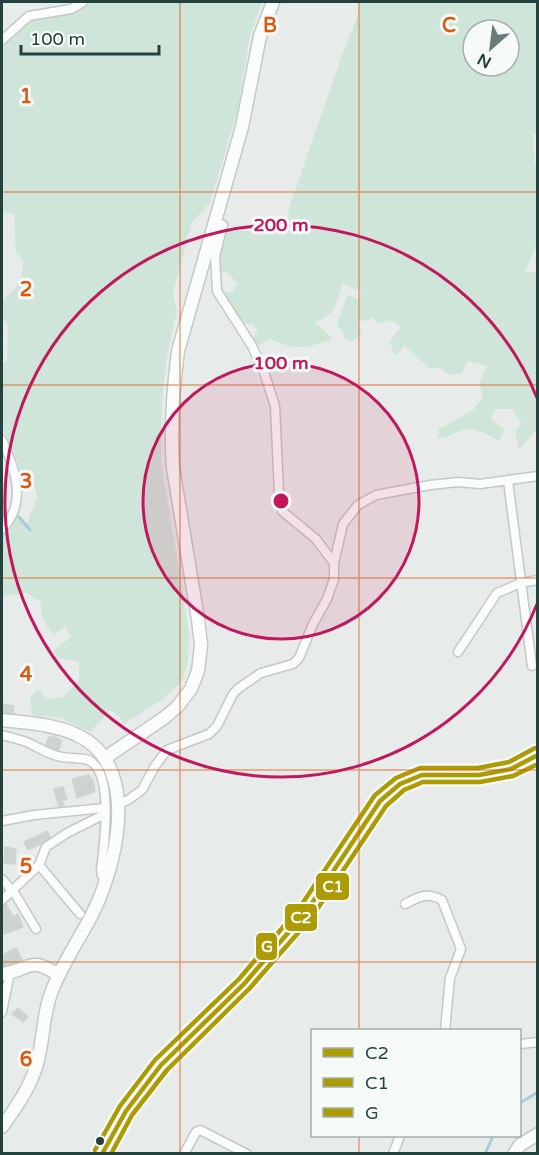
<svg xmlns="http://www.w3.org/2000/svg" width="539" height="1155" viewBox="0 0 539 1155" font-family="'Varela Round',sans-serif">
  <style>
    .green { fill: #d0e5d9; fill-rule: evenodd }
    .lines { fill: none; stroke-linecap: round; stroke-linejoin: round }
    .stream { stroke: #a8ccda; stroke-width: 3 }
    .building { fill: #ced3d2; stroke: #d0d5d3; stroke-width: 1.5 }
    .street-casing { stroke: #c4c9c7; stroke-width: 11 }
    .secondary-casing { stroke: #c2cac8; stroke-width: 15 }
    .street { stroke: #fbfcfc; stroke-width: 8 }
    .secondary { stroke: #fbfcfc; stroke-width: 12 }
    .bus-1-casing { stroke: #f6faf9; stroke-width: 9 }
    .bus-2-casing { stroke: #f6faf9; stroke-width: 9 }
    .bus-3-casing { stroke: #f6faf9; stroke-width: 9 }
    .bus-1 { stroke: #ad9b03; stroke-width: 4.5 }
    .bus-2 { stroke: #ad9b03; stroke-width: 4.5 }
    .bus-3 { stroke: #ad9b03; stroke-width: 4.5 }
    .grid { fill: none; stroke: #de580e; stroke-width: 1.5; stroke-opacity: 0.55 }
    .ring { fill: none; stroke: #c2185b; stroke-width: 3 }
    .bus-dot { fill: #23413d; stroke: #f6faf9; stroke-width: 2 }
    .grid-label { font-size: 20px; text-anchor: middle; font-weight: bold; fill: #de580e; stroke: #f6faf9; stroke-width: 6; stroke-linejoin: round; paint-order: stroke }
    .centre { fill: #c2185b; stroke: #f6faf9; stroke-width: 3 }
    .ring-label { font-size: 18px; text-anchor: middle; font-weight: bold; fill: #c2185b; stroke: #f6faf9; stroke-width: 6; stroke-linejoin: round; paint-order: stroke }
    .line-badge { stroke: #f6faf9; stroke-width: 2 }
    .badge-label { font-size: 16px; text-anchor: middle; font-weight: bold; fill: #fff }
  </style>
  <rect width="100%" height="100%" fill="#e7ecea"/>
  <g class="green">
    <path d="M88 2H262L250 36 238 109 210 203 192 222 173 293 177 311 167 355 162 402 161 461 189 632 188 662 182 681 163 699 124 724 120 717 110 710 90 732 61 718 32 715 30 696 38 689 47 699 63 697 79 680V662L58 658 54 650 71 637 65 627 54 634C43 625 42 615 40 601L26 593 2 596V532L14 518 27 523 37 498 34 484 22 476 18 462 2 428V363L7 361 8 325 2 319V301C17 287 23 283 23 261L16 253 14 214 2 212V45C10 38 20 24 30 20 47 12 77 20 88 2Z"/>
    <path d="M359 2H537L538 134H533L535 164 538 168 537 243 525 272H537L538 428 519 450 515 432 521 423 512 409H496L491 419 505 429 499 441C488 435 475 426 463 430 451 433 452 437 437 438L439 429 473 410 483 396 479 384 487 366 467 361 462 373 450 375 440 368H429L404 345 397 355 393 352 390 341 401 327 391 320 378 323 372 317 366 321 360 320 358 324 362 334 352 341 345 339 343 331 337 326 347 295 358 299 361 291 342 284C336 303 336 316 314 322L330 336 331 340C305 348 296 351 270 339L259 345 252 339 258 331 253 324H243L222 293 232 292 238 284 227 272H219C218 257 219 244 227 231H252L288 224 289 208 341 58 357 17ZM473 30H509V66H473Z"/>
  </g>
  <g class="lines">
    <g class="stream">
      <path d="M2 511 4 516 19 517 30 530"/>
      <path d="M520 1103 538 1092"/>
      <path d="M485 1154 493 1136"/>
    </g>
  </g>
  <g class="building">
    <path d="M2 704 14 706 13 711 15 714 2 713Z"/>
    <path d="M53 736 62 741 59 749 55 752 51 751 54 748 46 745 49 737 52 738Z"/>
    <path d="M89 775 91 780 93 779 95 792 77 798 72 779Z"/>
    <path d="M63 787 67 799 62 801 64 805 59 807 54 789Z"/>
    <path d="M47 831 51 839 28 850 24 842Z"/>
    <path d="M5 847 16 849 15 864 4 863Z"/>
    <path d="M5 902 13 917 18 914 23 927 4 934 2 927V906Z"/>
    <path d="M16 948 22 960 4 970 2 965V955Z"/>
    <path d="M18 1008 28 1017 23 1022 12 1014Z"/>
  </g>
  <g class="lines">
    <defs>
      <g id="street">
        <path d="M2 40 29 16 71 9 83 2"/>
        <path d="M215 221 223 225 215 256 217 291 252 346 264 372 275 406 279 493 282 511 316 539 334 563"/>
        <path d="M2 440C15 468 28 503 2 529"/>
        <path d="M508 481 532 666"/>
        <path d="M458 652 497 593 521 583 538 580"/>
        <path d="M2 735C9 737 17 739 24 741 37 746 48 755 62 757 71 759 86 756 93 763 113 780 104 846 101 870L102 876 107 877"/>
        <path d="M118 804 128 800 142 790 155 766 167 750 209 734 217 726 233 694 239 688 261 673 293 664 299 658 313 624 327 599 334 579V563L343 524 358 505 376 495 430 485 458 482 480 484 538 476"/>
        <path d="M2 821 34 815 104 808"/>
        <path d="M39 865 80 914"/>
        <path d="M2 879 15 894 36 929"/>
        <path d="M2 900 39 865 46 847 67 833 105 814"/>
        <path d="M405 904C420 896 427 892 442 900L461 949 450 978 445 1030"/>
        <path d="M2 1012 10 973"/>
        <path d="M520 1044 538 1042"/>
        <path d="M184 1154 196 1132 200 1130 247 1154"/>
        <path d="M393 1154 400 1136"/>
      </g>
      <g id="secondary">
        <path d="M2 720C26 723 55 724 77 735 133 761 121 838 104 886 92 923 67 953 53 988 43 1011 44 1036 38 1060 32 1085 17 1106 2 1127"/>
        <path d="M105 758 164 718 177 707 191 689 198 671 201 645 198 619 173 468C170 429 173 390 178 351L242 127 260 36 273 2"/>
        <path d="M2 974C31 970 28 955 59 975"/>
        <path d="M102 1154 126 1111 161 1065 244 984 306 912 380 801 400 784 422 775H479L511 769 538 755"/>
        <path d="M514 1154 520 1145 538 1134"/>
      </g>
    </defs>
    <use href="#street" class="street-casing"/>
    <use href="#secondary" class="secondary-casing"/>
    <use href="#street" class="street"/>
    <use href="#secondary" class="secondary"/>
    <defs>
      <path id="bus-1" d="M102 1154 126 1111 161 1065 244 984 306 912 380 801 400 784 422 775H479L511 769 538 755"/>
      <path id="bus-2" d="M111 1154 132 1115 167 1070 249 989 312 917 386 806 404 790 423 782H480L513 776 538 764"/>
      <path id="bus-3" d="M95 1150 120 1106 155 1060 239 979 300 907 375 795 396 778 420 768H478L509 762 535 748"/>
    </defs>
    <use href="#bus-1" class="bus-1-casing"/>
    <use href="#bus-2" class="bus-2-casing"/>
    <use href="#bus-3" class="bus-3-casing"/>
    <use href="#bus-1" class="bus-1"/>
    <use href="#bus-2" class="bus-2"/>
    <use href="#bus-3" class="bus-3"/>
  </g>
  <path class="grid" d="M180 2V1154M359 2V1030M2 192H538M2 385H538M2 578H538M2 770H538M2 962H538M359 1136V1154"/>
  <circle cx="281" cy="501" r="138" fill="#c2185b" fill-opacity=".12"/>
  <g class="ring">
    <circle cx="281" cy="501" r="138"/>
    <path d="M537 604A276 276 0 1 1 537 398"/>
  </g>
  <circle class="bus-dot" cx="100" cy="1141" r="5"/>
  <g class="grid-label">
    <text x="270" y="32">B</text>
    <text x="449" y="32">C</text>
    <text x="26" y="103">1</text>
    <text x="26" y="296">2</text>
    <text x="26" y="488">3</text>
    <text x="26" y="681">4</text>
    <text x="26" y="873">5</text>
    <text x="26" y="1066">6</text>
  </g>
  <circle cx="281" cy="501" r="9" class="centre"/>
  <g class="ring-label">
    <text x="281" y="231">200 m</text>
    <text x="281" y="369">100 m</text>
  </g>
  <g class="line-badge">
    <rect x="315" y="872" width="35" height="29" rx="6" fill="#ad9b03"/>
    <rect x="284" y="903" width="34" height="29" rx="6" fill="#ad9b03"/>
    <rect x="255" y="932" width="23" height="29" rx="6" fill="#ad9b03"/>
  </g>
  <g class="badge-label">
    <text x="333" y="892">C1</text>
    <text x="301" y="923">C2</text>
    <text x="267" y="952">G</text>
  </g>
  <rect width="539" height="1155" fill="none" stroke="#23413d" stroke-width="6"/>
  <rect x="311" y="1029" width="210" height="108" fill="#f6faf9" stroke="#a2b0ae" stroke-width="1.5"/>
  <rect x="323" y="1048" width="30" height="9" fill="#ad9b03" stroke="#a2b0ae" stroke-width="1.5"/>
  <text x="365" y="1059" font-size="18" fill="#23413d">C2</text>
  <rect x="323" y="1078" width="30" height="9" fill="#ad9b03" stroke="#a2b0ae" stroke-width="1.5"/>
  <text x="365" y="1089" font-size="18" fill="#23413d">C1</text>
  <rect x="323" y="1108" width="30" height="9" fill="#ad9b03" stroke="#a2b0ae" stroke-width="1.5"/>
  <text x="365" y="1119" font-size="18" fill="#23413d">G</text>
  <g transform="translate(491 48) rotate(208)"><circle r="28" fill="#f6faf9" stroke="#a2b0ae" stroke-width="1.5"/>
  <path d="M0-4.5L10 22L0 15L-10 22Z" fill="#687d7a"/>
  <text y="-9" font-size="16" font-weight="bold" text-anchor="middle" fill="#23413d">N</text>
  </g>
  <path d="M21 45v9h138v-9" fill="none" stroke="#23413d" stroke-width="3"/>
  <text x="30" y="45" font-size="18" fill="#23413d" stroke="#f6faf9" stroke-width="4.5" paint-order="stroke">100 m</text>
</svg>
